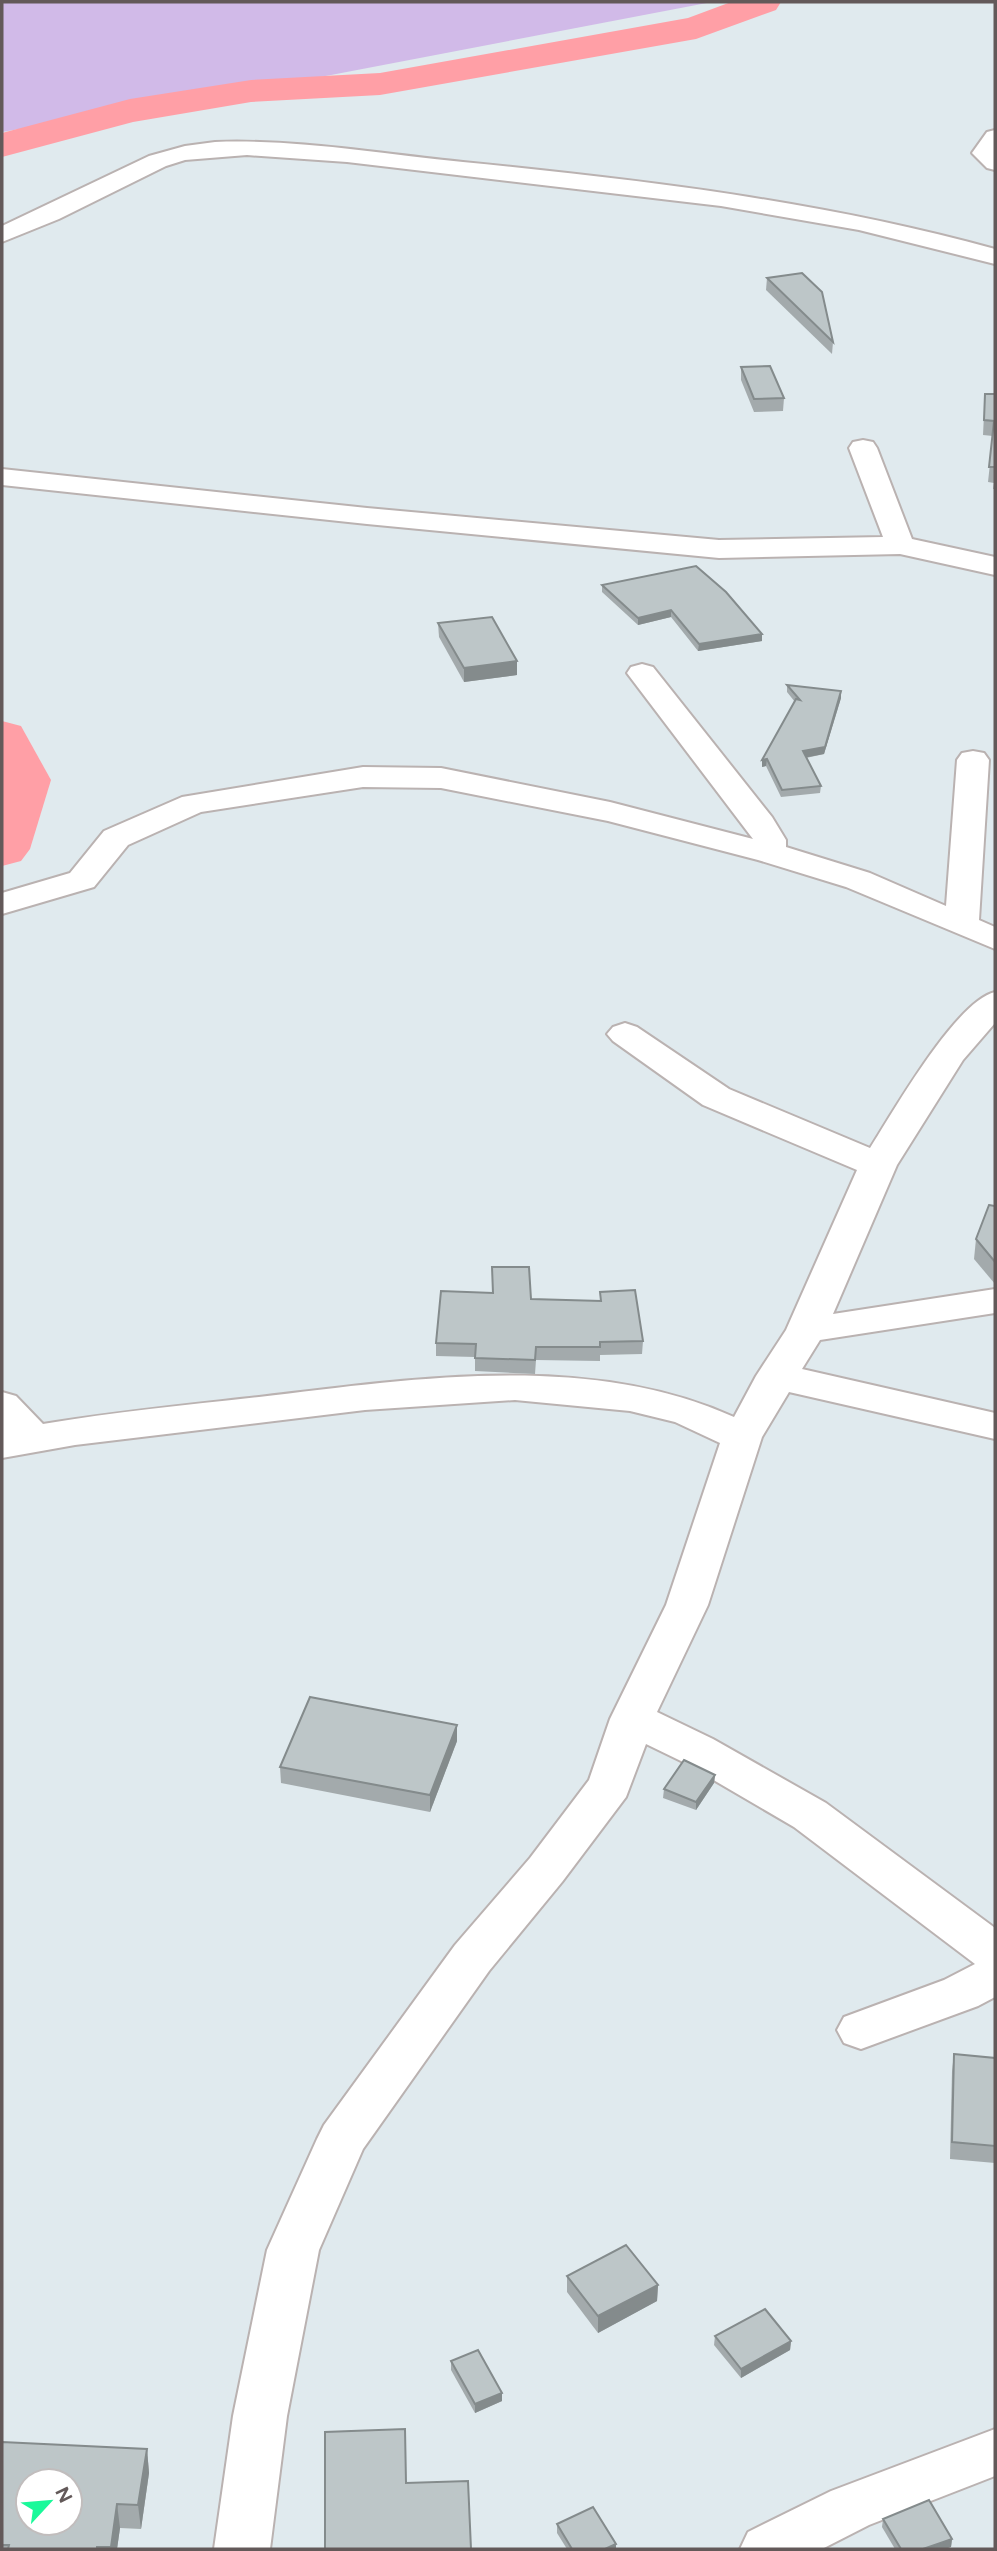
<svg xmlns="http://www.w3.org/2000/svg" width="997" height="2551" viewBox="0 0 997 2551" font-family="Figtree,sans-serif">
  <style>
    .green { fill: #d1bae8 }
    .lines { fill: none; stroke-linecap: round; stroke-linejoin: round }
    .river { fill: #ff9fa6; fill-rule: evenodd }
    .street-casing { stroke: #bab2b1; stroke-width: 4 }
    .street { fill: #fff; fill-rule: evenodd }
    .wall { fill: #a3aaac }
    .shaded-wall { fill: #848b8c }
    .building { fill: #bdc6c8; stroke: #848b8c; stroke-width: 2; fill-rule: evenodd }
  </style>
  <rect width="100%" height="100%" fill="#e0eaee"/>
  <path class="green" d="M2 2H712L331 75 2 132Z"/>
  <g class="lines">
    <g class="river">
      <path d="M731 2H781L776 10 696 39 380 95 251 102 133 122 2 157V133L130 99 251 80 380 73 688 18Z"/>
      <path d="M2 721 21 726 51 780 30 849 21 861 2 866Z"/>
    </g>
    <defs>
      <g id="street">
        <path d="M995 130V170L987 168 972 153 987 132Z"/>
        <path d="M215 142C299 139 380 154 463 162 643 180 821 201 995 249V264L859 230 721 206 347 162 247 155 185 160 166 166 59 219 2 242V226L149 156 185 146Z"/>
        <path d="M863 440 873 442 877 448 912 539 995 557V575L900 554 719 558 367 524 2 485V469L367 508 719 540 883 537 849 448 853 442Z"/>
        <path d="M642 664 653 667 772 817 786 840V847L870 873 946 906 957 760 962 753 973 751 984 753 989 760 979 920 995 927V949L846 887 758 860 608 821 441 788 363 787 201 812 128 845 94 887 2 914V893L70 873 104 831 182 797 363 767 441 768 610 802 753 839 627 673 631 667Z"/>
        <path d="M995 992V1023L963 1060 897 1165 833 1314 995 1289V1313L820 1340 802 1369 995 1413V1439L789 1392 762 1437 708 1605 657 1712 713 1739 826 1803 995 1928V1997L978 2006 861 2049 844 2043 837 2030 844 2017 944 1980 975 1964 794 1827 681 1761 646 1744 626 1797 562 1882 489 1971 363 2149 319 2250 287 2416 270 2549H214L233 2416 267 2250 317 2139 324 2125 455 1945 530 1858 589 1780 610 1719 666 1605 720 1443 675 1422 630 1411 515 1400 365 1410 75 1445 2 1458V1392L16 1396 43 1424C115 1412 187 1405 259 1397 411 1379 589 1351 734 1417L756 1376 786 1330 857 1170 703 1105 613 1041 607 1034 613 1027 625 1023 637 1027 729 1089 870 1148C893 1112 956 1001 995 992Z"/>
        <path d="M995 2429V2476L869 2525 822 2549H740L748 2532 831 2491Z"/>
      </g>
    </defs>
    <use href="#street" class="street-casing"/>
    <use href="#street" class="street"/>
  </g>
  <g class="wall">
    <path d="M767 278 833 342 832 354 766 290Z"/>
    <path d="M741 367 784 398 783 411 754 412 741 380Z"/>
    <path d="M985 394H995V489H993L994 483 988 482 993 436 983 435Z"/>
    <path d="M602 585 762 634V641L698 651 671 617 638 625 602 592Z"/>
    <path d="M438 623 517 661V675L464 682 439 637Z"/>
    <path d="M787 685 841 691V698L824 754 806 758 821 786 820 793 781 797 766 766 762 767 795 702 787 692Z"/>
    <path d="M995 1206V1284L974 1259 976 1239Z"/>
    <path d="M492 1267 531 1299 600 1301V1292L643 1341 642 1354 600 1355V1361L536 1360 535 1374 475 1371V1357L436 1356V1343L493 1292Z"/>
    <path d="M457 1725V1741L430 1812 281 1783 280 1767Z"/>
    <path d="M715 1775 714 1783 696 1810 663 1798 664 1789Z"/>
    <path d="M954 2054 995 2058V2163L950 2159 952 2071Z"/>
    <path d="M567 2276 658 2285 657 2301 598 2333 567 2292Z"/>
    <path d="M715 2336 791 2341 790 2350 741 2378 714 2345Z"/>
    <path d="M451 2361 502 2401 475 2413 451 2370Z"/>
    <path d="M2 2442 147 2449 149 2473 141 2529 120 2528 117 2549H2Z"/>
    <path d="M883 2519 952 2539 951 2547 945 2549H895L882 2527Z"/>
    <path d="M557 2524 616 2544V2549H567L557 2533Z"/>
  </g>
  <g class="shaded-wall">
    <path d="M671 610V617L638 625V618Z"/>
    <path d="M762 634V641L698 651 699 644Z"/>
    <path d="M517 661V675L464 682V668Z"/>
    <path d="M841 691V698L824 754 803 758V751Z"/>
    <path d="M767 759 766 766 762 767V760Z"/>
    <path d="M457 1725V1741L430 1812V1795Z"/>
    <path d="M715 1775 714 1783 696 1810V1802Z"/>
    <path d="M658 2285 657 2301 598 2333V2316Z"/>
    <path d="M791 2341 790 2350 741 2378V2369Z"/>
    <path d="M502 2393V2401L475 2413V2404Z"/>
    <path d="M147 2449 149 2473 141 2529 138 2505Z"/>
    <path d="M117 2504 120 2528 117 2549H111Z"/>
    <path d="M952 2539 951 2547 945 2549H923Z"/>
    <path d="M616 2544V2549H605Z"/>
  </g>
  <g class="building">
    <path d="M802 273 822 292 833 342 767 278Z"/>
    <path d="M770 366 784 398 754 399 741 367Z"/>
    <path d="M985 394H995V467H989L994 421 984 420Z"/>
    <path d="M696 566 726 592 762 634 699 644 671 610 638 618 602 585Z"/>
    <path d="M492 617 517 661 464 668 438 623Z"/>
    <path d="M787 685 841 691 825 747 803 751 821 786 782 790 767 759 762 760 796 699 800 700Z"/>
    <path d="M989 1205 995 1206V1262L976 1239Z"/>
    <path d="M492 1267H529L531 1299 601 1301 600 1292 635 1290 643 1341 600 1342V1347H536L535 1360 475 1358 476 1344 436 1343 441 1291 493 1293Z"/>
    <path d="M310 1697 457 1725 430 1795 280 1767Z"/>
    <path d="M684 1760 715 1775 696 1802 664 1789Z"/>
    <path d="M954 2054 995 2058V2146L952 2142Z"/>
    <path d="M626 2245 658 2285 598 2316 567 2276Z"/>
    <path d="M765 2309 791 2341 741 2369 715 2336Z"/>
    <path d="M478 2350 502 2393 475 2404 451 2361Z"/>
    <path d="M405 2429 406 2483 468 2481 471 2549H325V2432Z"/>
    <path d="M2 2442 147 2449 138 2505 117 2504 111 2547H97V2549H8L9 2545H2ZM28 2481H70V2523H28Z"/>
    <path d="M929 2500 952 2539 923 2549H901L883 2519Z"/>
    <path d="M593 2507 616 2544 605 2549H572L557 2524Z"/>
  </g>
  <rect width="997" height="2551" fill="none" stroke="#635959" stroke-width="7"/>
  <g transform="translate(49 2502) rotate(64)"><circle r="33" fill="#ffffff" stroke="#c1bdbd" stroke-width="2"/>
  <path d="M0-5L12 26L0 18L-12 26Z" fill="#1af99a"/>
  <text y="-10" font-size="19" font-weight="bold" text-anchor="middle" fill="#635959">N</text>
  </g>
</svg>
